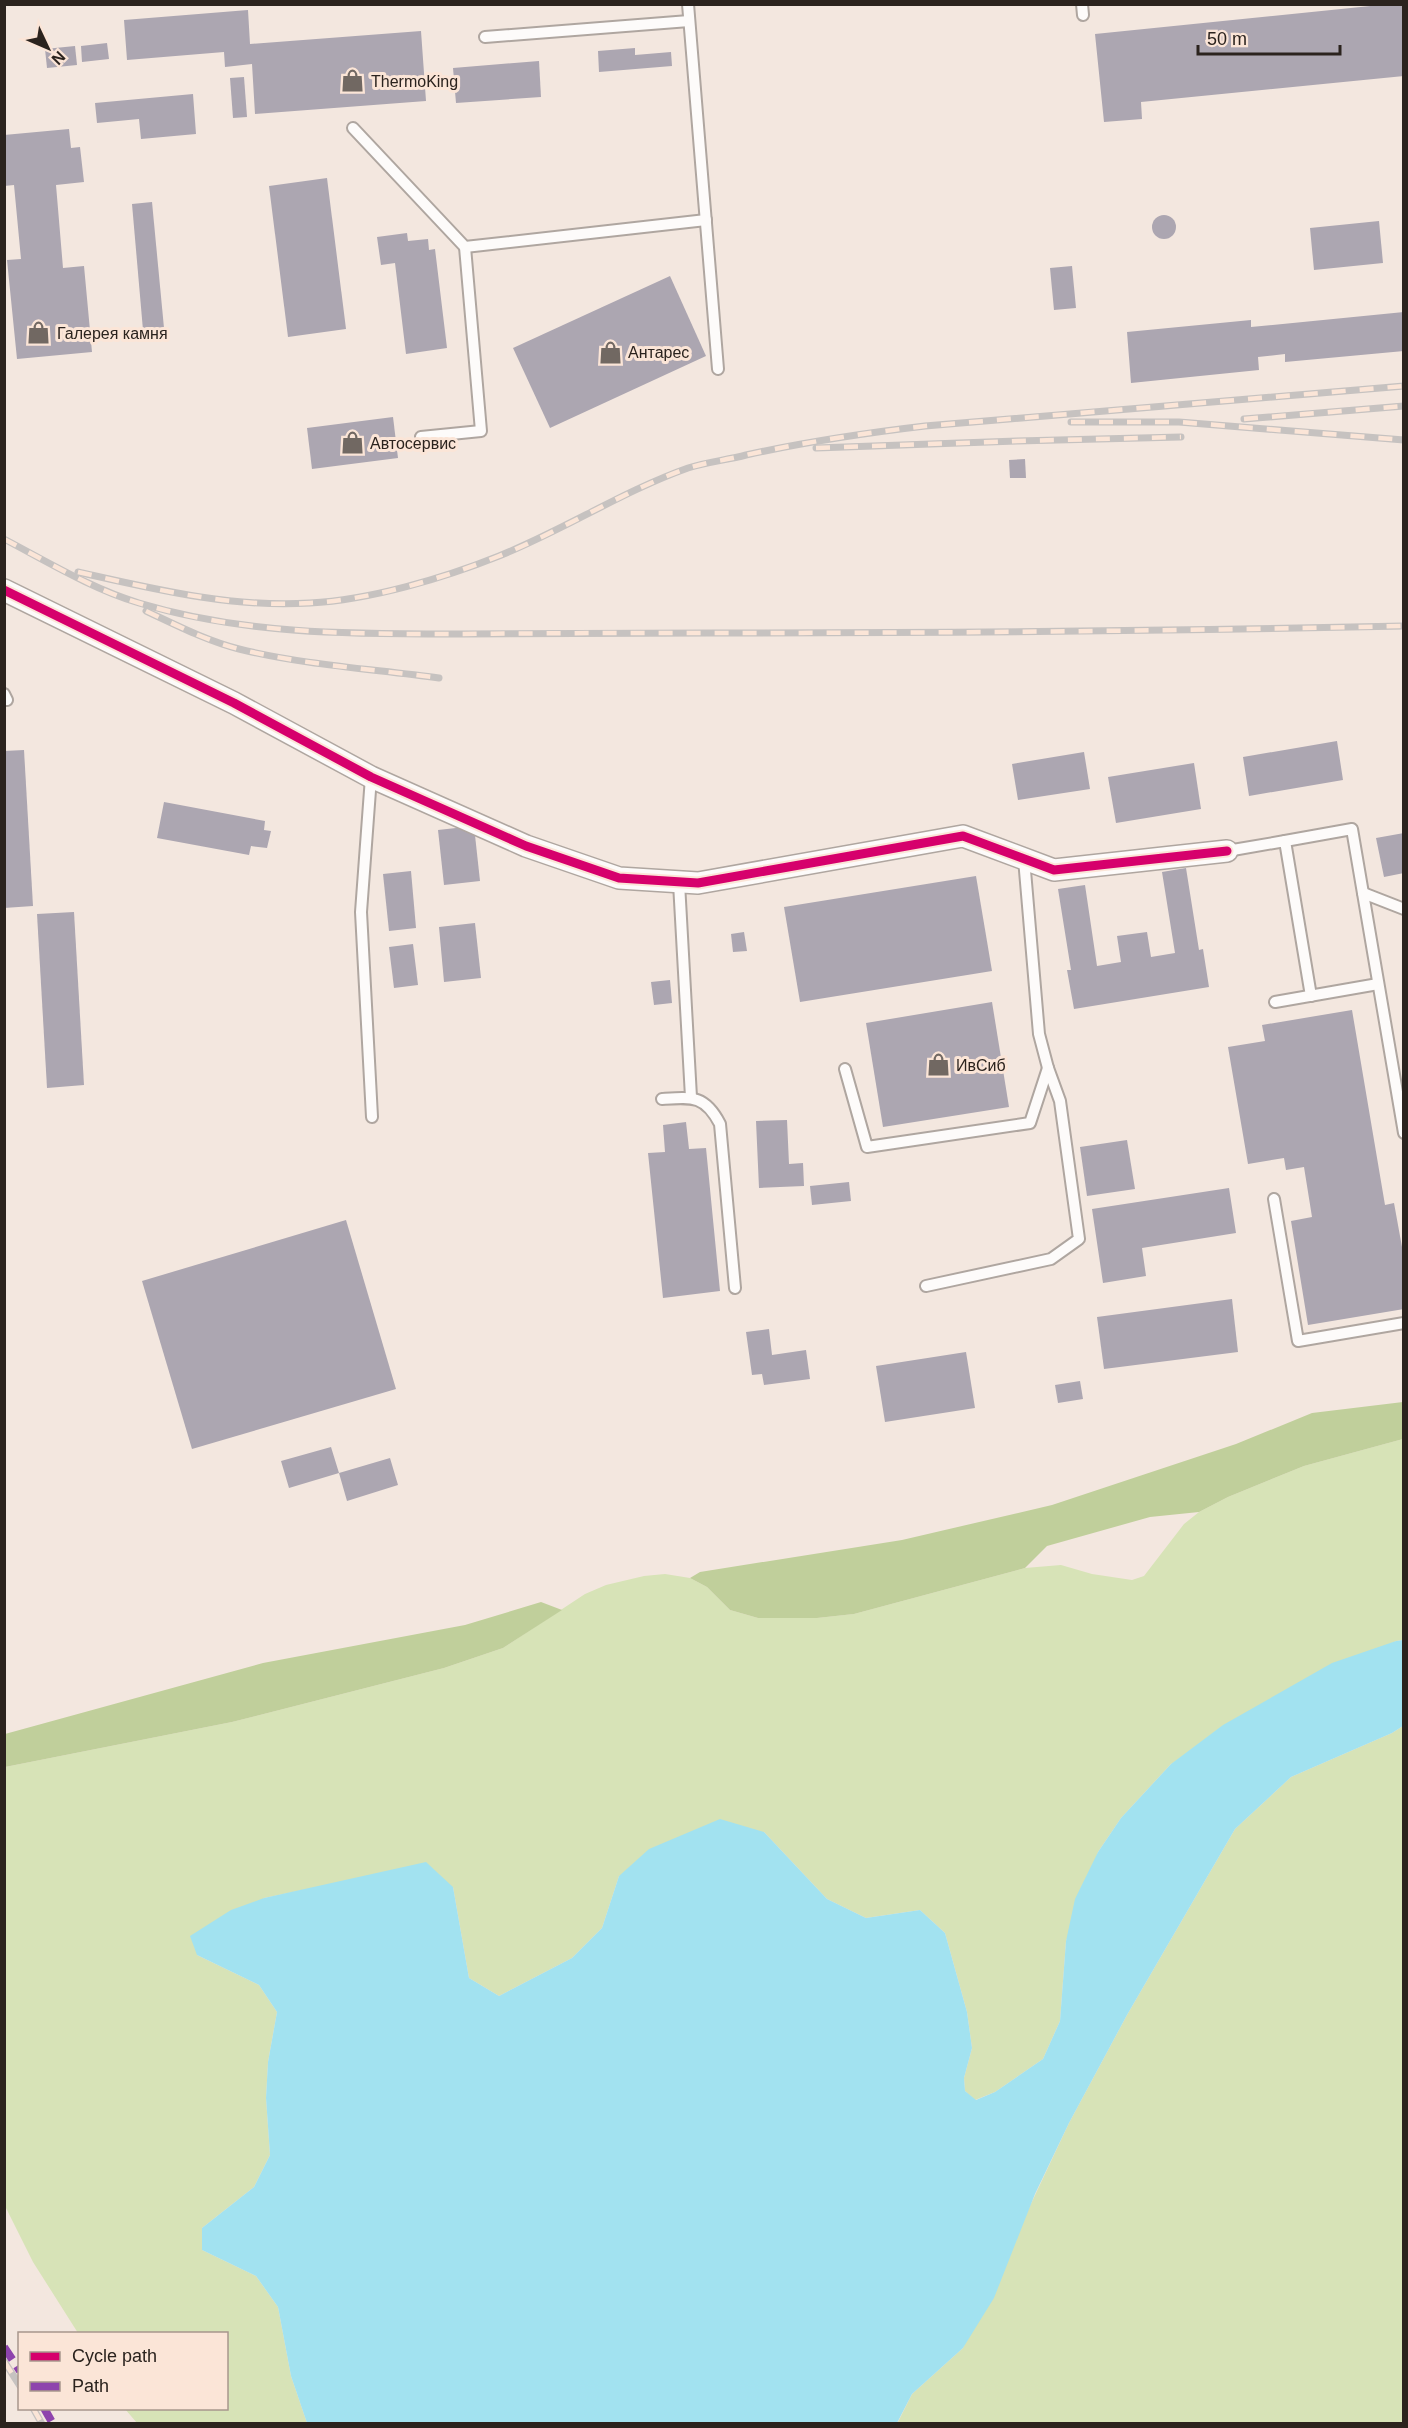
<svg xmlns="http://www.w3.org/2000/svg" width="1408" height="2428" viewBox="0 0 1408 2428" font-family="Helvetica,sans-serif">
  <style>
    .green { fill: #d7e3b7 }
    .forest { fill: #c0cf9b }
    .water { fill: #a2e2f0 }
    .building { fill: #aca6b1 }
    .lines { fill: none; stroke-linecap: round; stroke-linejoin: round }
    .lane-casing { stroke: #afa6a0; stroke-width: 14 }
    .street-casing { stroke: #afa6a0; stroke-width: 24 }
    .lane { stroke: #fdfbfa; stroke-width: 10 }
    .street { stroke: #fdfbfa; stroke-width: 21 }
    .rail-casing { stroke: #c6c2c0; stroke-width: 7 }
    .rail { stroke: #fbe5d7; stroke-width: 4.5; stroke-dasharray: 14; stroke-linecap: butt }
    .quiet { stroke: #8e44ad; stroke-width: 8; stroke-dasharray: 15 8; stroke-linecap: butt }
    .cycleway-casing { stroke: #fbe5d7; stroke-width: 13 }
    .cycleway { stroke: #d6006c; stroke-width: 9 }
    .labels { text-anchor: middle; stroke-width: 6; stroke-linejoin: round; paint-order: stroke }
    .poi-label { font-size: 16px; fill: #2b231e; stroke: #fbe5d7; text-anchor: start }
  </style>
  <rect width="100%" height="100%" fill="#f3e7df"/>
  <g class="green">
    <path d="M1403 1439V1640L1396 1641 1171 1764 1121 1818 1098 1852 1066 1941 1060 2021 1043 2059 995 2092 975 2100 965 2091 964 2078 972 2048 967 2012 945 1933 920 1910 866 1918 827 1899 764 1832 619 1876 602 1928 572 1958 499 1996 469 1978 453 1887 361 1878 264 1898 197 1955 259 1985 277 2012 268 2062 266 2098 270 2155 254 2187 202 2228V2250L256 2276 278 2307 291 2376 307 2423H137L125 2409 226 2408V2334L78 2333 33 2262 5 2206V1767L232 1722 444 1668 503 1648 585 1594 606 1585 644 1576 665 1574 690 1578 707 1587 730 1610 758 1618H817L854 1614 1025 1568 1061 1565 1092 1574 1132 1580 1144 1576 1184 1524 1199 1512 1228 1497 1304 1466Z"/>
    <path d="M1403 1726V2423L897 2424 912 2394 963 2348 1069 2123 1127 2015 1235 1829 1291 1777 1392 1733Z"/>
  </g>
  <g class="forest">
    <path d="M1403 1402V1439L1304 1466 1228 1497 1199 1512 1150 1517 1047 1546 1025 1568 854 1614 817 1618H758L730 1610 707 1587 690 1578 700 1572 902 1540 1052 1505 1236 1444 1312 1413Z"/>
    <path d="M541 1602 562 1610 503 1648 444 1668 232 1722 5 1767V1734L263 1663 465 1625Z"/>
  </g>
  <path class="water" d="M1403 1640V1726L1392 1733 1291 1777 1235 1829 1127 2015 1069 2123 1035 2194 994 2298 963 2348 912 2394 897 2423H307L291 2376 278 2307 256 2276 202 2250V2228L254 2187 270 2155 266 2098 268 2062 277 2012 259 1985 197 1955 190 1936 231 1910 264 1898 426 1862 453 1887 469 1978 499 1996 572 1958 602 1928 619 1876 649 1849 720 1819 764 1832 827 1899 866 1918 920 1910 945 1933 967 2012 972 2048 964 2078 965 2091 976 2100 995 2092 1043 2059 1060 2021 1066 1941 1075 1899 1098 1852 1121 1818 1171 1764 1223 1725 1332 1663 1396 1641Z"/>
  <g class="building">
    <path d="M1390 4H1404V76L1141 102 1142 119 1104 122 1095 34Z"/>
    <path d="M248 10 250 44 421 31 426 101 255 114 252 64 225 67 224 52 127 60 124 20Z"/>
    <path d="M107 43 109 59 82 62 81 46Z"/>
    <path d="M75 46 77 65 47 68 45 49Z"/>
    <path d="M635 48V55L671 52 672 66 599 72 598 51Z"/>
    <path d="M539 61 541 97 456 103 453 68Z"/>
    <path d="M244 77 247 117 233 118 230 78Z"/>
    <path d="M193 94 196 134 141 139 139 119 97 123 95 103Z"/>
    <path d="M69 129 71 148 80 147 84 182 56 185 63 268 84 266 92 352 17 359 7 260 21 259 14 185 4 186V135Z"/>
    <path d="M327 178 346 329 288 337 269 186Z"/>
    <path d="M152 202 164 328 143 330 132 204Z"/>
    <circle cx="1164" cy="227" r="12"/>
    <path d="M1379 221 1383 263 1314 270 1310 228Z"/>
    <path d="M407 233 408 241 428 239 429 250 435 249 447 348 406 354 395 263 381 265 377 237Z"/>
    <path d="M1072 266 1076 308 1054 310 1050 268Z"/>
    <path d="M670 276 706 356 550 428 513 348Z"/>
    <path d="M1404 312V351L1285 362V354L1258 357 1259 370 1131 383 1127 332 1251 320V327Z"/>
    <path d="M393 417 398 458 312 469 307 428Z"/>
    <path d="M1025 459 1026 478H1010L1009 460Z"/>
    <path d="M1337 741 1343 780 1249 796 1243 757Z"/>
    <path d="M24 750 33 906 4 908V751Z"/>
    <path d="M1084 752 1090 789 1018 800 1012 764Z"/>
    <path d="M1194 763 1201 809 1116 823 1108 777Z"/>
    <path d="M164 802 265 821 264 830 271 831 267 848 251 846 249 855 157 838Z"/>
    <path d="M474 826 480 881 444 885 438 830Z"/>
    <path d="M1404 833V873L1384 877 1376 838Z"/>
    <path d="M1186 868 1199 950 1203 949 1209 987 1074 1009 1067 970H1071L1058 889 1085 885 1097 966 1121 962 1117 936 1147 932 1151 957 1175 953 1162 872Z"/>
    <path d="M411 871 416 928 389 931 383 874Z"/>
    <path d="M976 876 992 971 800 1002 784 907Z"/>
    <path d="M74 912 84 1085 47 1088 37 914Z"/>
    <path d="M475 923 481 978 444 982 439 927Z"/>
    <path d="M744 932 747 951 733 952 731 934Z"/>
    <path d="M413 944 418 985 394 988 389 947Z"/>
    <path d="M670 980 672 1003 654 1005 651 982Z"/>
    <path d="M992 1002 1009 1107 883 1127 866 1023Z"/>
    <path d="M1352 1010 1385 1205 1394 1203 1404 1258V1309L1308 1325 1291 1221 1312 1217 1304 1167 1286 1170 1284 1158 1248 1164 1228 1047 1265 1041 1262 1025Z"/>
    <path d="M787 1120 789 1164 803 1163 804 1186 759 1188 756 1121Z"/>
    <path d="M686 1122 689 1149 706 1148 720 1291 663 1298 648 1153 665 1152 663 1125Z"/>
    <path d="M1127 1140 1135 1189 1087 1196 1080 1147Z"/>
    <path d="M849 1182 851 1201 812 1205 810 1186Z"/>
    <path d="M1229 1188 1236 1233 1142 1248 1146 1276 1103 1283 1092 1209Z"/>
    <path d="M346 1220 396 1389 192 1449 142 1281Z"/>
    <path d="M1232 1299 1238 1352 1104 1369 1097 1317Z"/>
    <path d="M769 1329 772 1355 806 1350 810 1379 764 1385 762 1374 752 1375 746 1332Z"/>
    <path d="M966 1352 975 1408 885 1422 876 1366Z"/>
    <path d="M1080 1381 1083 1399 1058 1403 1055 1385Z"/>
    <path d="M331 1447 339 1473 390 1458 398 1485 347 1501 339 1473 289 1488 281 1461Z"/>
  </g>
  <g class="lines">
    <defs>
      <g id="lane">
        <path d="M688 4 718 369"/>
        <path d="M1082 4 1083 15"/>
        <path d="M485 37 689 21"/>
        <path d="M353 128 465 247 706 220"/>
        <path d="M421 437 481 431 465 247"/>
        <path d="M4 694 7 700"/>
        <path d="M371 777 361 912 372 1117"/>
        <path d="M1285 841 1352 829 1404 1133"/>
        <path d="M1227 851 1285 841 1311 996"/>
        <path d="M679 883 691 1097"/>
        <path d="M1363 893 1404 909"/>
        <path d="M1275 1002 1378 984"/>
        <path d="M845 1069 867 1147 1030 1123 1048 1068"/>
        <path d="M662 1099C692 1097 705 1095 720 1124L735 1288"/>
        <path d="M1274 1199 1298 1341 1404 1323"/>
        <path d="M926 1286 1051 1259 1079 1239 1060 1101 1048 1068 1039 1034 1024 859"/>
      </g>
      <path id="street" d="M4 590 234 703 371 777 526 846 619 878 698 883 963 836 1054 870 1227 851"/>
    </defs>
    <use href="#lane" class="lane-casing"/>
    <use href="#street" class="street-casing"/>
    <use href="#lane" class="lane"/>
    <use href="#street" class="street"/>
    <defs>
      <g id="rail">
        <path d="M1244 419 1404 406"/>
        <path d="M1071 422H1179L1404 440"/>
        <path d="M816 448 1017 441 1181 437"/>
        <path d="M4 539C48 562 92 589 139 603 245 635 355 634 464 634 547 633 630 633 713 633 943 633 1173 631 1404 626"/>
        <path d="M78 572C154 589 231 608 310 603 370 600 444 578 499 556 564 530 623 491 688 468 707 462 727 460 746 455 805 442 865 433 925 426L1404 386"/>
        <path d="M146 611C176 625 207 641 239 649 304 665 373 669 439 678"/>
        <path d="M4 2361 20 2386"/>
        <path d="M33 2408 42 2424"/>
      </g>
    </defs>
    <use href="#rail" class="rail-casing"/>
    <use href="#rail" class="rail"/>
    <g class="quiet">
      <path d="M4 2347 20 2371"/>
      <path d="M44 2408 53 2424"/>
    </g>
    <defs>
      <path id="cycleway" d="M4 590 234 703 371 777 526 846 619 878 698 883 963 836 1054 870 1227 851"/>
    </defs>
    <use href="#cycleway" class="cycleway-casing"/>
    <use href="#cycleway" class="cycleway"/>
  </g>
  <defs>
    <symbol id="shop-bare" viewBox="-9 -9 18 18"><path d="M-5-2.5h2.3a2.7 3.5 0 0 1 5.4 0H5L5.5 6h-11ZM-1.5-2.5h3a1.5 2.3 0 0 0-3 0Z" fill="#716862" stroke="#fbe5d7" stroke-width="2.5" paint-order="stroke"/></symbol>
  </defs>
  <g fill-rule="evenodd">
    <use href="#shop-bare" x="336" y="64" width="33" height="33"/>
    <use href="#shop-bare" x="22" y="316" width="33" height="33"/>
    <use href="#shop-bare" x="594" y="336" width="33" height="33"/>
    <use href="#shop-bare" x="336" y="426" width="33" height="33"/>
    <use href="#shop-bare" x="922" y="1048" width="33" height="33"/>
  </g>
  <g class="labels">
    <g class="poi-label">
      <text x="371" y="87">ThermoKing</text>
      <text x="57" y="339">Галерея камня</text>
      <text x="628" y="358">Антарес</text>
      <text x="370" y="449">Автосервис</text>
      <text x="956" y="1071">ИвСиб</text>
    </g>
  </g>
  <rect width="1408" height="2428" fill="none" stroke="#2b231e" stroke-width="12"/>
  <rect x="18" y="2332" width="210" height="78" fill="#fbe5d7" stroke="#a8978d" stroke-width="1.5"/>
  <rect x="30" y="2352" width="30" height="9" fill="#d6006c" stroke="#a8978d" stroke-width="1.5"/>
  <text x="72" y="2362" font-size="18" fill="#2b231e">Cycle path</text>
  <rect x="30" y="2382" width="30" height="9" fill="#8e44ad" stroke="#a8978d" stroke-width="1.5"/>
  <text x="72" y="2392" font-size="18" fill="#2b231e">Path</text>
  <g transform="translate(48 48) rotate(134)" stroke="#fbe5d7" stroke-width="4.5" paint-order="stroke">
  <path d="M0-4.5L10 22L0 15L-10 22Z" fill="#2b231e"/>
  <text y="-9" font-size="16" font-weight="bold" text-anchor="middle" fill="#2b231e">N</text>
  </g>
  <path d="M1198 45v9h142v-9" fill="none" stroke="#2b231e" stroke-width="3"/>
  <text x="1207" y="45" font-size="18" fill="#2b231e" stroke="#fbe5d7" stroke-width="4.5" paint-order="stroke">50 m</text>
</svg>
